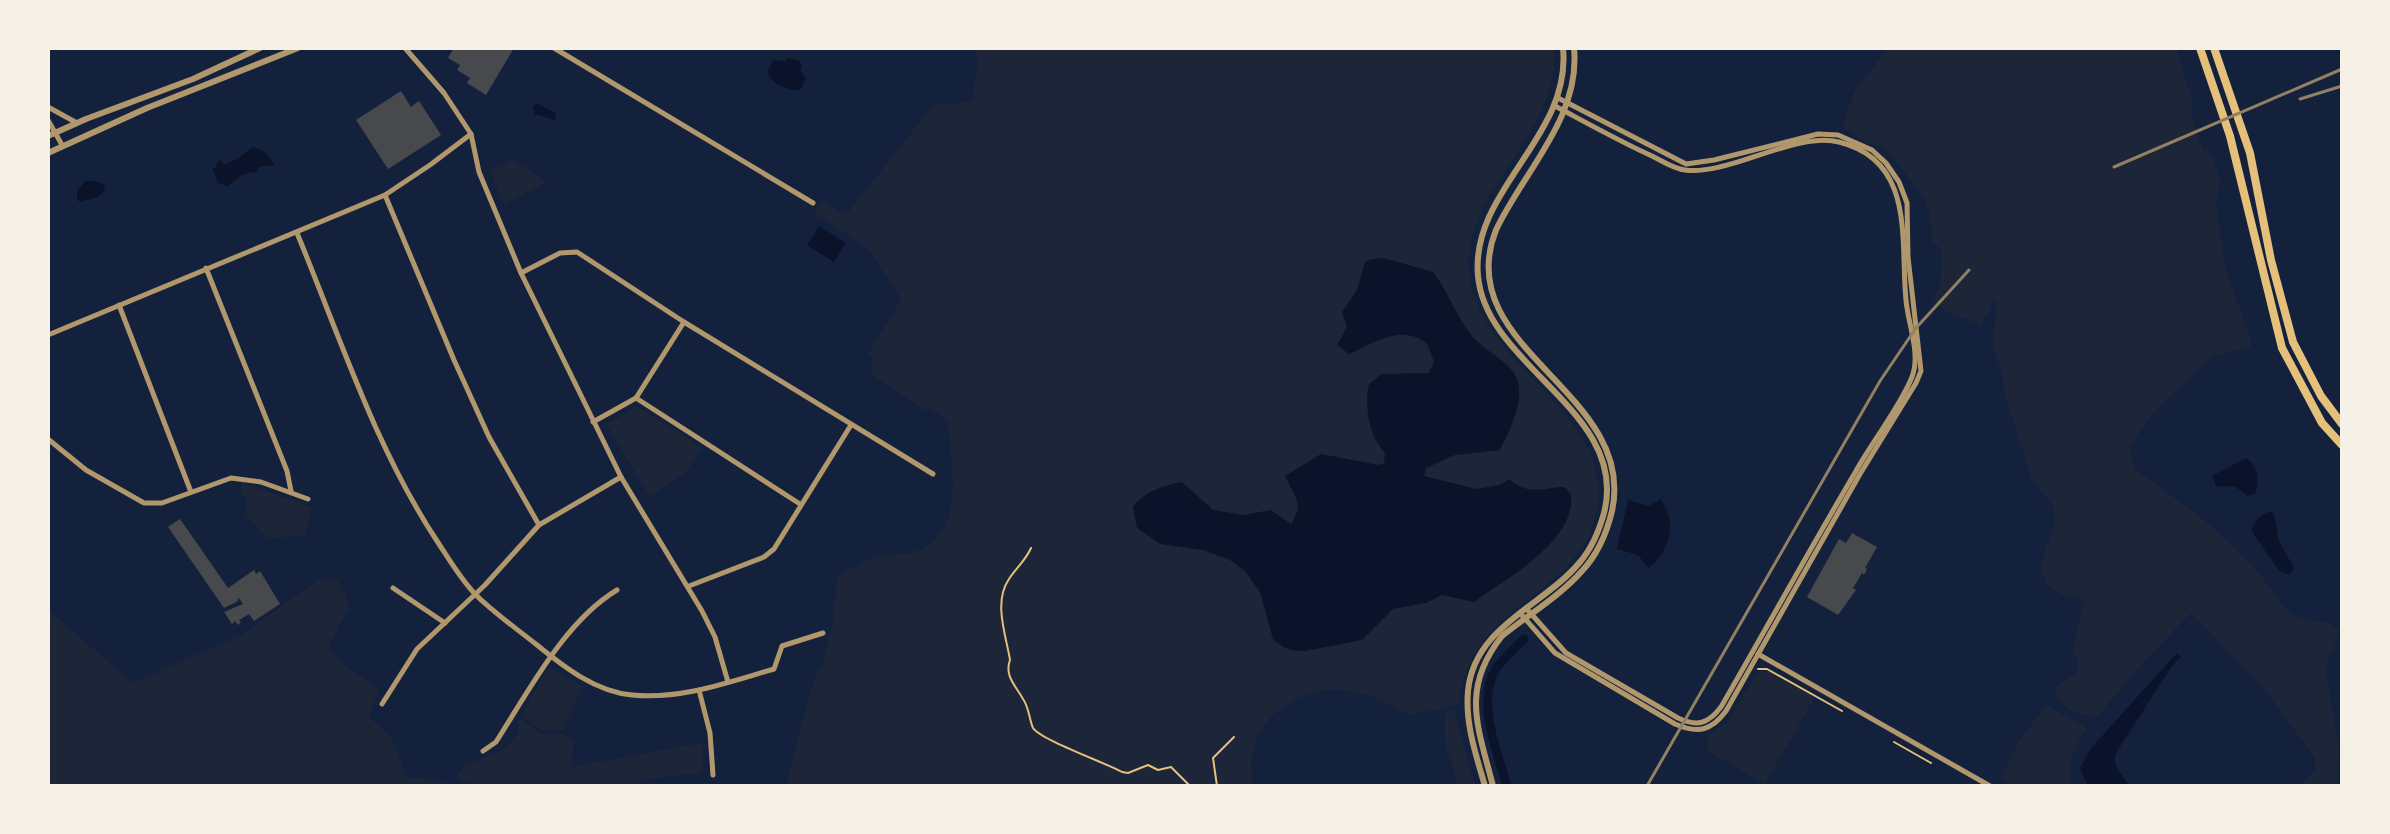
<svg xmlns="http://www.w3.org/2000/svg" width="2390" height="834" viewBox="0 0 2390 834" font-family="Commissioner,sans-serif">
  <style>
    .green { fill: #1d2539 }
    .water { fill: #0b132b }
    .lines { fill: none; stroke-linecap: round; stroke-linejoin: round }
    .canal { stroke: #0b132b; stroke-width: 9 }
    .building { fill: #48494c }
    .path { stroke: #e5c07b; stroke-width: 2 }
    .minor { stroke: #b1986c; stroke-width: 5 }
    .tertiary { stroke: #b1986c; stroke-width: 6 }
    .primary { stroke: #e5c07b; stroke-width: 8 }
    .rail { stroke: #918062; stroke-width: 3 }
  </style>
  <rect width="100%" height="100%" fill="#14213d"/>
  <g class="green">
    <path d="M975 48H1553C1562 134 1463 187 1469 270 1476 368 1619 411 1596 514 1576 601 1469 600 1459 705L1409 715C1386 700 1355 688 1326 689 1321 690 1314 693 1308 695 1266 709 1243 742 1254 786H786L797 740 817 671 824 659 833 623 837 577C849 570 862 560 876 557 888 554 901 556 913 552 969 536 950 464 948 420L929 408 927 411 872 375V359L868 354 901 299 867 247 814 213 822 201 846 215 933 105 971 102 978 69Z"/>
    <path d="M1888 48H2176L2192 100V119L2203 151 2208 150 2214 160 2220 181 2216 206 2226 269 2251 341 2250 348 2212 356 2154 412 2129 447 2135 469 2203 519 2224 538 2258 572 2288 612 2305 620 2328 623 2339 630 2338 639 2328 658 2326 674 2339 749 2337 786H2299L2315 771V758L2263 687 2191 613 2147 658 2098 716C2078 716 2068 710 2055 696L2056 687 2077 672 2078 660 2073 652C2078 634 2076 620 2086 603L2080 597 2063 595 2048 586 2042 572 2044 552 2054 528V507L2032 480 2005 395 2002 372 1993 348 1996 313 1995 298 1981 325 1944 310 1932 299 1940 288 1942 250 1931 240C1936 196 1908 181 1885 148L1869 144 1842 127 1854 92Z"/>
    <path d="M513 160 547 182 504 204 490 171Z"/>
    <path d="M636 406 702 447 687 471 650 497 607 425Z"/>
    <path d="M241 482 311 507 305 536 267 538 246 515 247 499 241 492Z"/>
    <path d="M337 579 350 606 328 647 343 664 379 690 369 717 391 737 407 777 444 782 451 786H48V610L133 683 241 635 318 580Z"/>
    <path d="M554 669 583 687 562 730H541L522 716 546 670Z"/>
    <path d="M1761 671 1770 672 1815 697 1765 784 1709 752 1707 736 1728 722 1755 676Z"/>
    <path d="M2046 705 2087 728C2075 748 2063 762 2073 786H2012L2001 780 2019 741Z"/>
    <path d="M1454 709 1475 786H1458C1450 755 1441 746 1446 711Z"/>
    <path d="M521 718 543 735 560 733 574 739 571 767 702 743 703 772 641 780V786H477L456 778 465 765 503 750 519 732 518 722Z"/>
  </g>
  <g class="water">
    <path d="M787 58 800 61 802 66 800 70 806 79 800 90C785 90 772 85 767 71L774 60 785 61Z"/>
    <path d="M536 103 556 113 555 120 535 114 533 108Z"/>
    <path d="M253 147C262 148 271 157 274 165L258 167 256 172 243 174 228 186 218 183 212 168 217 167 216 164 221 160 224 165 237 159Z"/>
    <path d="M85 181H95L105 185C104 199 90 199 80 202L77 199V191Z"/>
    <path d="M819 226 846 243 834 262 807 245Z"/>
    <path d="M1384 258 1433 272C1448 291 1456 316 1472 336 1483 349 1499 356 1510 368 1531 391 1511 427 1500 450L1455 455 1426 468 1424 476 1476 489 1500 485 1509 479C1530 497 1542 487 1565 487L1571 495C1576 541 1507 578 1474 602L1442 595 1426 603 1393 609 1362 640 1305 651 1291 650 1283 647 1273 639 1260 592 1245 571 1230 560 1203 550 1160 544 1137 528 1133 507C1143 492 1165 485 1182 482L1213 510 1243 515 1271 510 1291 524C1305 503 1294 496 1285 476L1321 454 1379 465 1384 463 1385 453C1369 436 1364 407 1369 384L1382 374 1429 373 1434 361 1427 344C1402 323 1374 343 1349 354L1337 345 1347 327 1342 312 1357 290 1365 262 1371 259Z"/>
    <path d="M2246 458C2259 467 2259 480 2255 494L2248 496 2236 487 2216 486 2212 476Z"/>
    <path d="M1661 499C1664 505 1668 511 1669 517 1674 534 1663 559 1648 568L1638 555 1617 549 1628 500 1649 506Z"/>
    <path d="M2270 511 2274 514 2279 541 2294 568 2290 575 2279 571 2251 530 2258 518Z"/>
    <path d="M2177 653 2181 657 2172 666 2116 753C2111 766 2123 776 2130 786H2088L2080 768 2091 748Z"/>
  </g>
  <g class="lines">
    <path class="canal" d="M1507 786C1497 751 1475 700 1497 667 1505 657 1515 648 1524 639"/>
  </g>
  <g class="building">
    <path d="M454 48H514L486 95 467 83 470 78 457 70 460 65 448 58Z"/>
    <path d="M401 91 411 107 419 101 441 135 388 169 356 120Z"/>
    <path d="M180 519 228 588 254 570 256 574 260 571 280 604 254 621 249 614 239 620 241 622 238 625 235 621 232 624 224 612 243 604 238 597V601L224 608 168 527Z"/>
    <path d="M1852 533 1877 547 1865 568 1867 569 1864 575 1862 573 1853 588 1856 590 1838 615 1807 597 1839 539 1846 543Z"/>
  </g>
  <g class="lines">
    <g class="path">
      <path d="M1031 548C1026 560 1016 568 1009 579 993 602 1006 635 1010 660 1004 676 1016 686 1023 699 1029 707 1029 719 1033 728 1041 740 1106 763 1122 772L1128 773 1148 765 1158 770 1171 767 1190 786"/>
      <path d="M1758 669H1767L1842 711"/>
      <path d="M1894 742 1931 763"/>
      <path d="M1217 786 1213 758 1234 737"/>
    </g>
    <g class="minor">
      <path d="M405 48 444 93 471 134 479 172 521 273 621 477 702 611 715 637 728 682"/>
      <path d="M554 48 813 203"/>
      <path d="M48 107 77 123"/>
      <path d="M48 120 62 145"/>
      <path d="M385 195 454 360 489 437 539 525"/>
      <path d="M297 233C340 337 375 447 437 541 449 559 461 580 476 595 494 613 517 629 537 645 564 667 596 692 632 695 680 700 729 682 774 669L782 646 823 633"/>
      <path d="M206 268 287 471 291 491"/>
      <path d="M521 273 560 253 577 252 684 322 933 474"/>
      <path d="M119 305 191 492"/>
      <path d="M48 335 385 195 430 165 471 134"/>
      <path d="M636 398 800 504"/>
      <path d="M593 422 636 398 684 322"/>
      <path d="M48 439 86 470 144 503H162L231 478 261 482 308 499"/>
      <path d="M689 586 764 557 774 549 851 425"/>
      <path d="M393 588 445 623"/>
      <path d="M1526 608 1566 653 1678 718C1697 727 1708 724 1721 707 1766 629 1810 549 1856 471 1872 442 1900 407 1912 377 1921 354 1908 324 1906 300 1900 241 1916 161 1839 142 1796 131 1728 176 1685 170 1674 169 1662 161 1652 156 1619 141 1587 123 1555 106"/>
      <path d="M1520 613 1555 653 1675 724C1698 734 1711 731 1726 711L1860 474 1916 383 1921 371 1908 257 1907 203 1899 182 1886 163 1872 150 1838 135 1818 134 1714 160 1686 164 1558 98"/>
      <path d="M1758 654 1990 786"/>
      <path d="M699 690 710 733 713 775"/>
      <path d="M382 704 417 649 485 585 539 525 621 477"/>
      <path d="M483 751 496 742C528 692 565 621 617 590"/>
    </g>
    <g class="tertiary">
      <path d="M48 136 86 119 193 79 260 48"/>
      <path d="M48 153 147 108 298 48"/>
      <path d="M1485 786C1476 755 1465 724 1468 691 1474 626 1544 606 1580 562 1592 548 1599 531 1604 513 1630 412 1486 367 1478 276 1470 190 1572 137 1563 48"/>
      <path d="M1493 786C1478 727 1460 689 1502 636 1528 615 1560 596 1582 571 1597 555 1607 532 1612 511 1638 392 1449 349 1496 230 1524 171 1581 117 1574 48"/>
    </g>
    <g class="primary">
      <path d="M2200 48 2230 136 2282 348 2322 423 2342 445"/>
      <path d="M2214 48 2250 153 2271 260 2293 342 2321 396 2342 424"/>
    </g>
    <g class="rail">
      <path d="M2300 99 2342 86"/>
      <path d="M2114 167 2342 69"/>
      <path d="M1647 786 1880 381 1916 328 1969 270"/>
    </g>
  </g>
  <rect width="2390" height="834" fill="none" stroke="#f6f1e7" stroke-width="100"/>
</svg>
